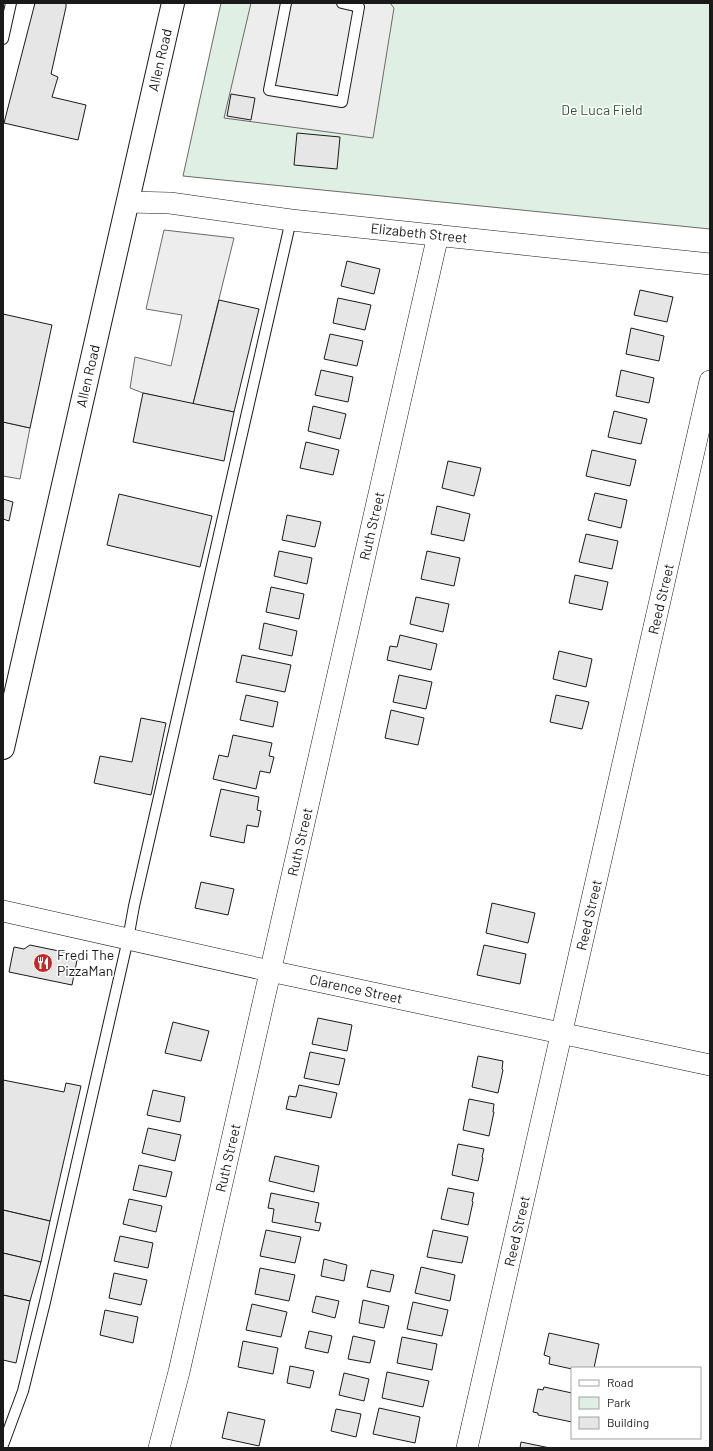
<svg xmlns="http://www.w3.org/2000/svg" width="713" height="1451" viewBox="0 0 713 1451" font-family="Barlow,sans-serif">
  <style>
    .green { fill: #e0efe3; stroke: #6a6a6a }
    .parking { fill: #ededed; stroke: #6a6a6a }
    .building { fill: #e6e6e6; stroke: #1a1a1a }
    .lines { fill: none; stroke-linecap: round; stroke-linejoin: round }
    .lane-casing { stroke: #1a1a1a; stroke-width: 12 }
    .street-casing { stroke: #1a1a1a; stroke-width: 22 }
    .secondary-casing { stroke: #1a1a1a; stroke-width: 24 }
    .lane { stroke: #fff; stroke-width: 10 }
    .street { stroke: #fff; stroke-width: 21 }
    .secondary { stroke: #fff; stroke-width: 22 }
    .labels { text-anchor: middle; stroke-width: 3; stroke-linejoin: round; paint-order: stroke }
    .street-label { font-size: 14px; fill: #1a1a1a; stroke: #fff }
    .park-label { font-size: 14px; fill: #2b5a34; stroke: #fff }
    .poi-label { font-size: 14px; fill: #1a1a1a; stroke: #fff; text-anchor: start }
  </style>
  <rect width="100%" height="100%" fill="#fff"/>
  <path class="green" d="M221 3H710V229L183 176Z"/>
  <g class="parking">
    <path d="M251 3H390L394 8 373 138 224 118Z"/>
    <path d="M164 230 234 238 193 404 143 393 130 388 135 357 171 366 182 315 146 309Z"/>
    <path d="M3 422 30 428 20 479 3 476Z"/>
  </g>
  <g class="building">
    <path d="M35 3H66V7L51 74 58 77 52 97 86 105 78 140 4 123Z"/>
    <path d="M231 94 255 98 251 120 227 116Z"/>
    <path d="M297 133 340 137 337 169 294 165Z"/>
    <path d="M347 261 380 269 374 294 341 286Z"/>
    <path d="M640 290 673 297 667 322 634 315Z"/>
    <path d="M338 298 371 305 365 330 333 323Z"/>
    <path d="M219 300 259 309 234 412 193 404Z"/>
    <path d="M3 314 52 325 30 428 3 422Z"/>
    <path d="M631 328 664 336 659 361 626 354Z"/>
    <path d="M330 334 363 341 357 366 324 359Z"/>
    <path d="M321 370 353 377 348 402 315 395Z"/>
    <path d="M621 370 654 378 649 403 616 396Z"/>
    <path d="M143 393 234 412 224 461 133 442Z"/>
    <path d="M313 406 346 414 340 439 308 431Z"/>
    <path d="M614 411 647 419 641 444 608 437Z"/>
    <path d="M306 442 339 450 333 475 300 468Z"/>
    <path d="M592 450 636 460 630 486 586 476Z"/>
    <path d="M448 461 481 468 474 496 442 488Z"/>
    <path d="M595 493 627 500 621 528 588 520Z"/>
    <path d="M119 494 212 516 200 567 107 545Z"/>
    <path d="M3 499 13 502 9 521 3 519Z"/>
    <path d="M437 506 470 514 464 541 431 534Z"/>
    <path d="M287 515 321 522 315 547 282 540Z"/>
    <path d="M586 534 618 541 612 569 579 562Z"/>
    <path d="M279 551 312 558 307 584 274 576Z"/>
    <path d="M427 551 460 558 454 586 421 579Z"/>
    <path d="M575 575 608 582 602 610 569 603Z"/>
    <path d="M271 587 304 594 299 619 266 612Z"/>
    <path d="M416 597 449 604 443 632 410 624Z"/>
    <path d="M264 623 297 631 292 656 259 649Z"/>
    <path d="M400 635 437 644 431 670 387 660 390 646 397 647Z"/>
    <path d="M559 651 592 659 586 687 553 679Z"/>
    <path d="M242 655 291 665 285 692 236 682Z"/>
    <path d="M399 675 432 682 426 709 393 702Z"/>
    <path d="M246 695 278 702 273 727 240 720Z"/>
    <path d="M556 695 589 702 582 729 550 722Z"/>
    <path d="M391 710 424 718 418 745 385 738Z"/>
    <path d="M141 718 166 723 151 795 94 783 100 756 132 762Z"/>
    <path d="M233 735 272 743 269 756 274 757 270 773 260 771 256 789 213 779 219 755 228 757Z"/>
    <path d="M221 789 259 797 257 810 261 811 258 827 247 825 244 843 210 836Z"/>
    <path d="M201 882 234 889 228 915 195 908Z"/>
    <path d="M492 903 535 913 528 943 486 933Z"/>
    <path d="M30 945 78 955 72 985 9 972 14 947 24 949Z"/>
    <path d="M484 945 526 954 520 984 477 975Z"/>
    <path d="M318 1018 352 1025 347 1051 312 1044Z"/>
    <path d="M173 1022 209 1031 201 1061 165 1053Z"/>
    <path d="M310 1052 345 1059 339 1085 304 1078Z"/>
    <path d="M478 1056 503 1061 502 1069 503 1070 498 1093 472 1087Z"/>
    <path d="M3 1080 64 1092 66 1083 81 1086 50 1221 3 1210Z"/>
    <path d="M299 1085 337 1093 331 1118 286 1109 289 1096 296 1097Z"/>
    <path d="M153 1090 185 1097 180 1122 147 1115Z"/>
    <path d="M469 1099 494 1104 493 1112H494L489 1136 463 1130Z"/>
    <path d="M148 1128 181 1135 175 1161 142 1153Z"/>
    <path d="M458 1144 484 1149 482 1157 483 1158 478 1181 452 1175Z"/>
    <path d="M275 1156 319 1166 314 1192 269 1181Z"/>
    <path d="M139 1165 172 1172 166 1197 133 1190Z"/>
    <path d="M448 1188 474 1193 472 1201 473 1202 468 1225 441 1219Z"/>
    <path d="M271 1193 319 1203 315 1222 321 1223 319 1231 272 1222 274 1209 268 1208Z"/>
    <path d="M129 1199 162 1206 156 1232 123 1224Z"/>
    <path d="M3 1210 50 1221 41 1262 3 1253Z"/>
    <path d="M266 1230 301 1237 295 1263 260 1256Z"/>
    <path d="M433 1230 468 1237 462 1263 427 1257Z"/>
    <path d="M120 1236 153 1243 148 1268 114 1261Z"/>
    <path d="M3 1253 41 1262 30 1301 3 1295Z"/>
    <path d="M324 1259 347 1265 344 1281 321 1276Z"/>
    <path d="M421 1267 455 1275 450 1301 415 1293Z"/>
    <path d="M260 1268 295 1275 289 1301 255 1294Z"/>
    <path d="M371 1270 394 1275 390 1292 367 1287Z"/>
    <path d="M114 1273 147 1280 141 1305 109 1298Z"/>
    <path d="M3 1295 30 1301 16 1363 3 1360Z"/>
    <path d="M316 1296 339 1301 335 1318 312 1312Z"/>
    <path d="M363 1300 389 1306 384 1328 359 1323Z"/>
    <path d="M413 1302 448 1310 442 1336 407 1329Z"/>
    <path d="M252 1304 287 1312 281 1337 246 1330Z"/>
    <path d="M105 1310 138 1317 133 1343 100 1335Z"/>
    <path d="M309 1331 332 1336 328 1353 305 1348Z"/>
    <path d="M549 1333 599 1344 594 1368 572 1369 549 1364 550 1357 544 1355Z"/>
    <path d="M353 1336 375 1341 370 1363 348 1359Z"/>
    <path d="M402 1337 437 1344 432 1370 397 1363Z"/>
    <path d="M243 1341 278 1348 273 1374 238 1367Z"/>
    <path d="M290 1366 314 1371 310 1388 287 1383Z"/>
    <path d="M387 1372 429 1381 423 1407 382 1398Z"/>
    <path d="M344 1373 369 1379 364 1401 339 1395Z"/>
    <path d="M544 1387 572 1393V1422L538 1415V1413L533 1412 538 1389 543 1390Z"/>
    <path d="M379 1408 420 1417 415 1443 373 1434Z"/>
    <path d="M336 1409 361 1414 356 1437 331 1431Z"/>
    <path d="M228 1412 265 1420 259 1446 222 1438Z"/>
    <path d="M521 1442 550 1448H520Z"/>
  </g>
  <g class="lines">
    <defs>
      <g id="lane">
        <path d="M286 3 269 90 342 102 359 7 342 3"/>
        <path d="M3 39 11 3"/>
        <path d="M3 1445 23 1391 45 1302 128 939 134 906 291 220"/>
      </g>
      <g id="street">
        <path d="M128 202 170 203 291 220 710 264"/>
        <path d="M3 911 270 971 710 1065"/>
        <path d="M159 1448 179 1372 438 235"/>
        <path d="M467 1448 710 381"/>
      </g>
      <path id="secondary" d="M3 748 173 3"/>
    </defs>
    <use href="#lane" class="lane-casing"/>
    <use href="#street" class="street-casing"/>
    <use href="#secondary" class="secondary-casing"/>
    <use href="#lane" class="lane"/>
    <use href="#street" class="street"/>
    <use href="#secondary" class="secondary"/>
  </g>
  <defs>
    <symbol id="restaurant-disc" viewBox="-11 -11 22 22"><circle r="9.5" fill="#c62828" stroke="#fff"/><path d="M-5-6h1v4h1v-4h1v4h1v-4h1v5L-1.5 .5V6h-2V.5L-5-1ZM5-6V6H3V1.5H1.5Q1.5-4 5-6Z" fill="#fff"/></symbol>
  </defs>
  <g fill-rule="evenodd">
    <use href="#restaurant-disc" x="32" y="952" width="22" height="22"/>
  </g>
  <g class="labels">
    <g class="street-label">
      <text transform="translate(160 60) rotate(-77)" y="5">Allen Road</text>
      <text transform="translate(419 233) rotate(6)" y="5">Elizabeth Street</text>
      <text transform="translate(88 376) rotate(-77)" y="5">Allen Road</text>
      <text transform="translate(372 526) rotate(-77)" y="5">Ruth Street</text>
      <text transform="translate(661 599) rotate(-77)" y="5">Reed Street</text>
      <text transform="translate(300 842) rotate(-77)" y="5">Ruth Street</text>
      <text transform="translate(589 915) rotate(-77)" y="5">Reed Street</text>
      <text transform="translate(356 989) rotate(12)" y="5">Clarence Street</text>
      <text transform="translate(228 1158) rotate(-77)" y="5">Ruth Street</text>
      <text transform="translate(517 1231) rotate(-77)" y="5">Reed Street</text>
    </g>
    <g class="park-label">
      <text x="602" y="115">De Luca Field</text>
    </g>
    <g class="poi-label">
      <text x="57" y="960">Fredi The<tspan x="57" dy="16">PizzaMan</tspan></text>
    </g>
  </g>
  <rect width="713" height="1451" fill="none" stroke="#1a1a1a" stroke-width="8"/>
  <rect x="571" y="1367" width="130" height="72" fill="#ffffff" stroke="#a3a3a3"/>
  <rect x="579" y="1380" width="20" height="6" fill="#ffffff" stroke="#a3a3a3"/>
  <text x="607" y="1387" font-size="12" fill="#1a1a1a">Road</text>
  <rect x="579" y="1397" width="20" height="12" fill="#e0efe3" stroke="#a3a3a3"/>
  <text x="607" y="1407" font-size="12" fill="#1a1a1a">Park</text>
  <rect x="579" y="1417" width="20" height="12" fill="#e6e6e6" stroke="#a3a3a3"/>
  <text x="607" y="1427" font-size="12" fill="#1a1a1a">Building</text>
</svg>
